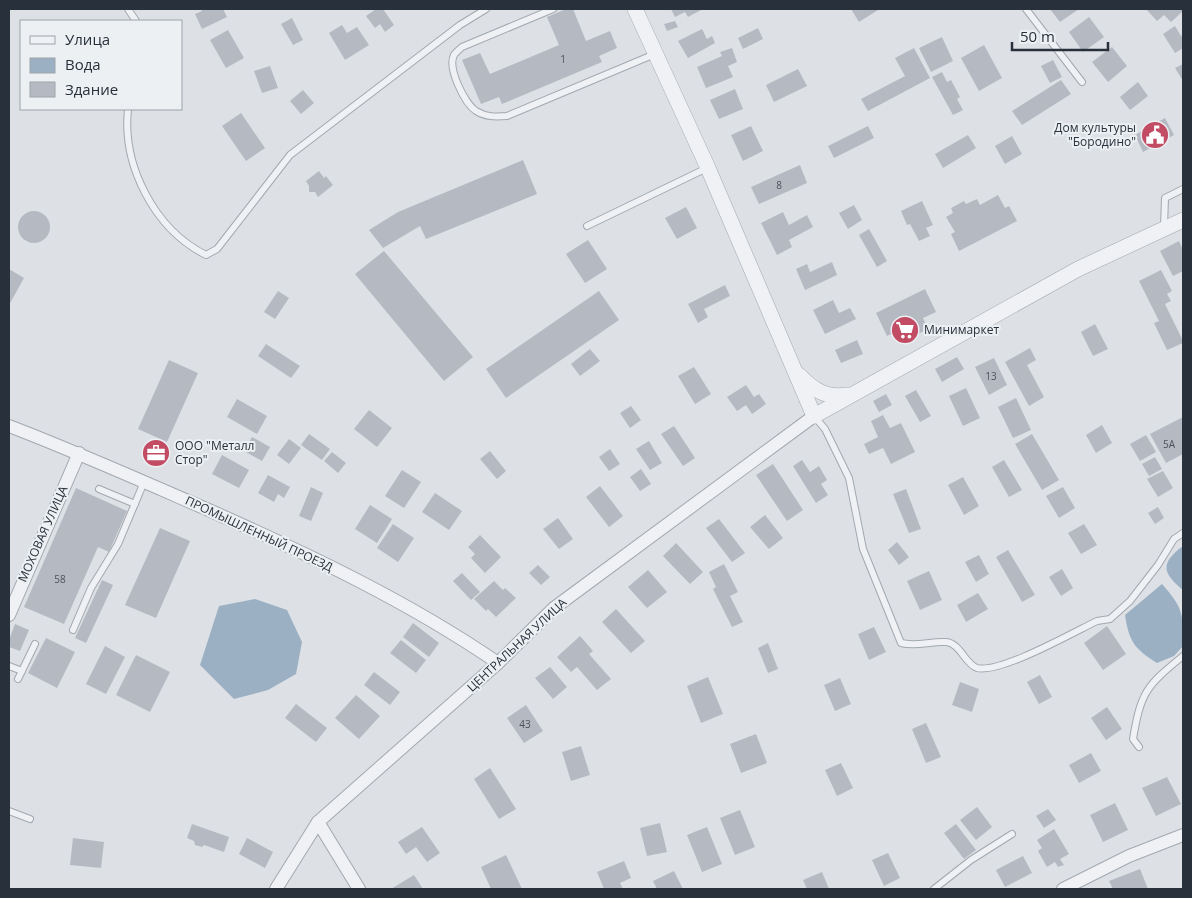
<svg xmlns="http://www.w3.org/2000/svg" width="1192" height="898" viewBox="0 0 1192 898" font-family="'Open Sans',sans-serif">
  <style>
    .water { fill: #9bb0c3 }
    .building { fill: #b5bac2 }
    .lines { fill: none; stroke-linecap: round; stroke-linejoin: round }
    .service-casing { stroke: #a3a8af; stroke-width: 8 }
    .minor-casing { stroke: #a3a8af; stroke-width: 14 }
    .tertiary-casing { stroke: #a3a8af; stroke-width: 16 }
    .service { stroke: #eff1f4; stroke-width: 6 }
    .minor { stroke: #eff1f4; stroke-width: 12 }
    .tertiary { stroke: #eff1f4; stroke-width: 15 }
    .labels { text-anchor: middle; stroke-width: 4; stroke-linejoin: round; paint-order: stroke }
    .number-label { font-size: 10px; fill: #4b525d }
    .poi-label { font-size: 12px; fill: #28303b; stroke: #ecf0f3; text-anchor: start }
    .street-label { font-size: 12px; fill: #28303b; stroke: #ecf0f3 }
  </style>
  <rect width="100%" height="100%" fill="#dde1e6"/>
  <g class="water">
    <path d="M1183 546V590C1162 573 1160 563 1183 546Z"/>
    <path d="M1162 584C1184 609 1183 614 1183 646L1174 656 1157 663C1135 649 1129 642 1125 615Z"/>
    <path d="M255 599 287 610 302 642 296 674 268 690 234 699 200 665 219 606Z"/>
  </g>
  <g class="building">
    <path d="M201 9H223L227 17 202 29 195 14 202 11Z"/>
    <path d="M376 9H383L394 25 385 32 380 24 375 28 366 16Z"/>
    <path d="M566 9H573L586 41 610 31 617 48 599 56 602 62 502 104 499 97 481 104 462 60 480 53 490 74 559 45 547 17Z"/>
    <path d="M671 9H701V10L688 17 685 12 675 17Z"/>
    <path d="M851 9H877L878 10 859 22Z"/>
    <path d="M1050 9H1079L1060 22Z"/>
    <path d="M1146 9H1183V11L1171 22 1164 15 1157 21Z"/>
    <path d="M1089 17 1104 37 1083 52 1069 32Z"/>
    <path d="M292 18 303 40 293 45 281 24Z"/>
    <path d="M675 21 678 27 667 31 664 24Z"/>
    <path d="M342 25 347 33 357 27 369 45 345 60 329 33Z"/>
    <path d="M1175 26 1181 36 1183 35V48L1175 53 1163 34Z"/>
    <path d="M758 28 763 39 743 49 738 38Z"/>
    <path d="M702 29 707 39 712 36 715 43 688 58 678 41Z"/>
    <path d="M228 30 244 58 226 68 210 40Z"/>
    <path d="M942 37 953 61 931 72 919 48Z"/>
    <path d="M984 45 1002 78 979 91 961 58Z"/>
    <path d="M1112 47 1127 66 1108 82 1092 62Z"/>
    <path d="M732 48 737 62 728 66 733 77 706 88 697 67 722 56 720 52Z"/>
    <path d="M914 48 930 78 868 111 861 99 905 76 895 58Z"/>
    <path d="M1053 60 1062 77 1050 83 1041 66Z"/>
    <path d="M1183 64V81L1175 68Z"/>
    <path d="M270 66 278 88 262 93 254 71Z"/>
    <path d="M798 69 807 86 774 102 766 85Z"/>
    <path d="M942 72 947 82 951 80 960 97 957 99 963 110 953 115 932 77Z"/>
    <path d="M1061 80 1071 94 1022 125 1012 111Z"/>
    <path d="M1138 82 1148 96 1130 110 1120 97Z"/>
    <path d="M735 89 743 109 719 119 710 100Z"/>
    <path d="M303 90 314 103 301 114 290 101Z"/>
    <path d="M241 113 265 148 246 161 222 126Z"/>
    <path d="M1165 118 1174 135 1143 152 1135 135Z"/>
    <path d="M751 126 763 151 743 161 731 135Z"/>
    <path d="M868 126 874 138 834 158 828 146Z"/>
    <path d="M968 135 976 148 943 168 935 154Z"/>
    <path d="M1012 136 1022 154 1005 164 995 146Z"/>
    <path d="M523 160 537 194 426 239 420 226 383 248 369 230 398 212Z"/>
    <path d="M800 165 807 183 759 204 751 187Z"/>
    <path d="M319 171 324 178 326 176 333 185 318 197 315 192H309V186L306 181Z"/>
    <path d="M998 195 1005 208 1009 206 1017 221 959 251 951 234 955 232 946 217 953 213 951 208 964 201 966 204 977 199 980 205Z"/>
    <path d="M922 201 933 225 926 228 930 236 919 241 910 224 907 225 901 211Z"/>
    <path d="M854 205 862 220 848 229 839 213Z"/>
    <path d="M686 207 697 228 677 239 665 218Z"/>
    <circle cx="34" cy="227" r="16"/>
    <path d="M783 212 789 225 807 215 813 227 789 240 792 247 777 255 761 223Z"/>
    <path d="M869 229 887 261 877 267 859 235Z"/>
    <path d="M588 240 607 269 585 283 566 254Z"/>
    <path d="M1179 241 1183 250V271L1173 276 1160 251Z"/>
    <path d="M384 251 473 357 444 381 355 274Z"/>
    <path d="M832 262 837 275 805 290 796 269 807 264 810 272Z"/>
    <path d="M9 269 24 278 9 305Z"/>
    <path d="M1161 270 1172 291 1167 294 1171 301 1165 304 1183 341V343L1167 350 1154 323 1159 321 1139 281Z"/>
    <path d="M725 285 730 296 704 309 708 317 698 323 688 304Z"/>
    <path d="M925 289 936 312 923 318 928 329 900 343 895 332 887 336 876 313Z"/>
    <path d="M278 291 289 298 275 319 264 312Z"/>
    <path d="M599 291 619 320 506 398 486 369Z"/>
    <path d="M833 300 839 313 850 308 856 319 825 334 813 310Z"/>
    <path d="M1095 324 1108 349 1093 356 1081 332Z"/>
    <path d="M857 340 863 354 841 363 835 350Z"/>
    <path d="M266 344 300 366 291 378 258 356Z"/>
    <path d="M1030 348 1036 360 1027 365 1044 397 1029 406 1005 362Z"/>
    <path d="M590 349 600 361 580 376 571 364Z"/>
    <path d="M957 357 964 369 942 382 935 369Z"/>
    <path d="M994 358 1007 385 989 395 975 367Z"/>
    <path d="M169 360 198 373 167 442 138 429Z"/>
    <path d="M694 367 711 394 695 404 678 376Z"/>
    <path d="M746 385 754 397 759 394 766 404 752 414 746 405 737 411 727 397Z"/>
    <path d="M966 388 980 418 963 426 949 396Z"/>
    <path d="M916 390 931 416 920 422 905 396Z"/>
    <path d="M886 394 892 405 879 412 873 401Z"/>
    <path d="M1016 398 1031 430 1013 438 998 407Z"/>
    <path d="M237 399 267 416 257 434 227 417Z"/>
    <path d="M631 406 641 420 630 428 620 413Z"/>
    <path d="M369 410 392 428 377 447 354 429Z"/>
    <path d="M883 415 890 428 901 423 915 452 891 464 883 448 869 454 864 444 878 437 871 421Z"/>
    <path d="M1183 417V454L1166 463 1150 434Z"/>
    <path d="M1102 425 1112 443 1096 453 1086 435Z"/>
    <path d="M674 426 695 458 683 466 661 434Z"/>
    <path d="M309 434 330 449 322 460 301 445Z"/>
    <path d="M1032 434 1059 480 1042 490 1015 444Z"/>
    <path d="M1146 435 1156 452 1140 461 1130 444Z"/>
    <path d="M252 437 270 447 262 461 244 451Z"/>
    <path d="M289 439 301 448 289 464 277 455Z"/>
    <path d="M649 441 662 463 650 470 636 449Z"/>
    <path d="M157 442 163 445 152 465 146 462Z"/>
    <path d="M610 449 620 464 609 471 599 457Z"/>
    <path d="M490 451 506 471 497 479 480 459Z"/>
    <path d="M332 452 346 463 338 473 324 461Z"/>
    <path d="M222 455 249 470 239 488 212 474Z"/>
    <path d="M1155 457 1162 469 1149 476 1142 464Z"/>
    <path d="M802 460 810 472 819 466 827 480 821 484 828 495 816 503 793 466Z"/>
    <path d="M1004 460 1022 490 1009 497 992 467Z"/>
    <path d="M773 464 803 510 787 521 756 475Z"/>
    <path d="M641 469 651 484 640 491 630 477Z"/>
    <path d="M402 470 421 482 404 508 385 496Z"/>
    <path d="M1163 471 1173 488 1158 497 1147 479Z"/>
    <path d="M268 475 290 487 284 498 278 494 274 502 258 493Z"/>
    <path d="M963 477 979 506 964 515 948 485Z"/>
    <path d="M600 486 623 516 609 527 586 497Z"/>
    <path d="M311 487 323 493 311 521 299 516Z"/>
    <path d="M1063 487 1075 508 1059 518 1046 496Z"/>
    <path d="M76 488 127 511 109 552 98 547 64 624 24 607Z"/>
    <path d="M906 489 921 529 909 533 893 494Z"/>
    <path d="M435 493 462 511 449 530 422 512Z"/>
    <path d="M370 505 392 519 377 543 355 529Z"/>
    <path d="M1158 507 1164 518 1155 524 1148 513Z"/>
    <path d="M765 515 783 538 769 549 750 527Z"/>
    <path d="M558 518 573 539 559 549 543 529Z"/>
    <path d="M719 519 745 553 732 562 706 528Z"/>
    <path d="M393 524 414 538 398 562 377 548Z"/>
    <path d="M1084 524 1097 545 1081 554 1068 533Z"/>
    <path d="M160 528 190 541 156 618 125 605Z"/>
    <path d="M480 535 501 557 485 573 471 558 475 554 468 547Z"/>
    <path d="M897 542 909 557 899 565 888 550Z"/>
    <path d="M676 543 703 572 690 584 663 556Z"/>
    <path d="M1008 550 1035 595 1022 602 996 557Z"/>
    <path d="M979 555 989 574 976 582 965 562Z"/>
    <path d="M724 564 738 592 730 596 743 622 732 627 713 589 716 587 709 572Z"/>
    <path d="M538 565 550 577 541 585 529 573Z"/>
    <path d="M1062 569 1073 588 1061 596 1049 577Z"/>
    <path d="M648 570 667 592 647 608 628 587Z"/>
    <path d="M929 571 942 600 920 610 907 581Z"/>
    <path d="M462 573 480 592 471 600 453 581Z"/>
    <path d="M102 580 113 585 86 643 75 638Z"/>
    <path d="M494 581 503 590 505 588 516 598 496 617 488 609 486 611 474 599Z"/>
    <path d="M978 593 988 609 966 622 957 605Z"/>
    <path d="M616 609 645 641 631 653 602 622Z"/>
    <path d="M413 623 439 643 429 657 403 637Z"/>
    <path d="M15 624 29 630 20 651 9 647V640Z"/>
    <path d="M1107 626 1126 654 1103 670 1084 643Z"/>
    <path d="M874 627 886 652 869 660 858 634Z"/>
    <path d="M580 636 593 651 589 654 611 679 597 690 577 667 571 672 557 657Z"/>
    <path d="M46 638 75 652 57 688 28 673Z"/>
    <path d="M401 640 426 660 416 673 390 653Z"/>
    <path d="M768 643 778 669 768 673 758 648Z"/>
    <path d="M105 646 125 657 106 694 86 684Z"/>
    <path d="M136 655 170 672 150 712 116 695Z"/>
    <path d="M550 667 567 687 553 699 535 678Z"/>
    <path d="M374 672 400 692 390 705 364 685Z"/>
    <path d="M1040 675 1052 697 1039 704 1027 682Z"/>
    <path d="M708 677 723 714 701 723 687 686Z"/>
    <path d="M840 678 851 704 835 711 824 685Z"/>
    <path d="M960 682 979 689 972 712 952 705Z"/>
    <path d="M356 695 380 716 359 739 335 718Z"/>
    <path d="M296 704 327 728 316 742 285 718Z"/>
    <path d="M526 705 543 731 524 743 507 718Z"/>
    <path d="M1107 707 1122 729 1106 740 1091 718Z"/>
    <path d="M926 723 941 757 926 763 912 729Z"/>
    <path d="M756 734 767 763 741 773 730 744Z"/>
    <path d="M581 746 590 775 571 781 562 752Z"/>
    <path d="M1091 753 1101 771 1079 783 1069 765Z"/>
    <path d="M841 763 853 788 837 796 825 770Z"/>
    <path d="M490 768 516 809 499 819 474 779Z"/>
    <path d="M1167 777 1181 804 1156 816 1142 788Z"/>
    <path d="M1115 803 1128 830 1103 842 1090 815Z"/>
    <path d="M977 807 992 827 976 840 960 820Z"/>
    <path d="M1048 809 1056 820 1044 828 1036 816Z"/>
    <path d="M740 810 755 847 735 855 720 818Z"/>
    <path d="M660 823 667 852 647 856 640 828Z"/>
    <path d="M192 824 229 837 224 852 204 845 202 847 195 845 194 841 187 838Z"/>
    <path d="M956 824 976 850 964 859 944 833Z"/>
    <path d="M422 827 440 853 427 862 416 847 406 854 398 842Z"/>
    <path d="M707 827 722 864 702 872 687 835Z"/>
    <path d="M1054 829 1069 854 1060 859 1064 865 1058 867 1055 862 1047 867 1038 851 1042 848 1037 840Z"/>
    <path d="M73 838 104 842 101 868 70 865Z"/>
    <path d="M247 838 273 852 265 868 239 854Z"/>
    <path d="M888 853 900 878 884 886 872 860Z"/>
    <path d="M506 855 522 889H491L481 867Z"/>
    <path d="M1023 856 1032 873 1005 887 996 870Z"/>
    <path d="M624 861 631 878 620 883 623 889H604L597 872Z"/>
    <path d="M1140 869 1148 889H1113L1109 881Z"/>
    <path d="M674 871 683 889H657L653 881Z"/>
    <path d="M822 872 829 889H807L803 880Z"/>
    <path d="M414 875 423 889H391Z"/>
  </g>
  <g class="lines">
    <defs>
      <g id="service">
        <path d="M128 9 136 21"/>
        <path d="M553 9 462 47C460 49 456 52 454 55 447 68 465 104 476 111 486 117 495 117 507 116L655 54"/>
        <path d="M1026 9 1082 82"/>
        <path d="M128 109C122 165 154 229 206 255L217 249 290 155 460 25 486 9"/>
        <path d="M587 226 707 168"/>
        <path d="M1164 227 1165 198 1183 189"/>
        <path d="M814 416 825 429 849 478 863 549 901 643C917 647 930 641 946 642 960 643 965 664 977 668 1000 674 1074 632 1097 621L1110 619 1130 601 1158 565 1174 539 1183 533"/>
        <path d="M99 489 135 504"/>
        <path d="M73 630 91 588 118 544 144 482"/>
        <path d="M9 666 22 671"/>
        <path d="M18 679 35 644"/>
        <path d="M1139 747 1133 739C1141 692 1146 686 1183 656"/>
        <path d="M9 811 30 819"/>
        <path d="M934 889 971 860 1012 834"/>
      </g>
      <g id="minor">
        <path d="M9 426C77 452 144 482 211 511 310 555 409 602 498 663"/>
        <path d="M9 615 79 453"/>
        <path d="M318 822 359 889"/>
        <path d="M276 889 318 822 498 663 554 608 814 416"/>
        <path d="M1063 889 1129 856 1183 835"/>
      </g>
      <g id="tertiary">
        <path d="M635 9 708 168 814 416 1078 269 1183 220"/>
        <path d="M799 375C814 391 826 398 848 395"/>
      </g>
    </defs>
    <use href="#service" class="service-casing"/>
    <use href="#minor" class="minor-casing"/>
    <use href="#tertiary" class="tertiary-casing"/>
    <use href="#service" class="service"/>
    <use href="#minor" class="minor"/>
    <use href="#tertiary" class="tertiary"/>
  </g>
  <defs>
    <symbol id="civic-disc" viewBox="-11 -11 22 22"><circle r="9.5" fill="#c14c63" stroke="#ecf0f3"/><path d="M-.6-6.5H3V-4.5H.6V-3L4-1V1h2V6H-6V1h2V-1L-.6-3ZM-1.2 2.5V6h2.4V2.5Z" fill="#fff"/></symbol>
    <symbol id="supermarket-disc" viewBox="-11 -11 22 22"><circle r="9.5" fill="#c14c63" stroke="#ecf0f3"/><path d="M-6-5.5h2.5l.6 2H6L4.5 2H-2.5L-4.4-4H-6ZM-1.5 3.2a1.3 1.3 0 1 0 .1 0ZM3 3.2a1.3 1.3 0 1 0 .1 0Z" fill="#fff"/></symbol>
    <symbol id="office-disc" viewBox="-11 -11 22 22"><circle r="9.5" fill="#c14c63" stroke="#ecf0f3"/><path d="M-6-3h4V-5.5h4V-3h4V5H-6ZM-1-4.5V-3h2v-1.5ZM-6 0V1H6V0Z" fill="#fff"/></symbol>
  </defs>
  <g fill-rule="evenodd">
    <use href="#civic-disc" x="1139" y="119" width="32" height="32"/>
    <use href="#supermarket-disc" x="889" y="314" width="32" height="32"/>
    <use href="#office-disc" x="140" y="437" width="32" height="32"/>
  </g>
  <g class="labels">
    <g class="number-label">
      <text x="563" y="63">1</text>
      <text x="779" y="189">8</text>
      <text x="991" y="380">13</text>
      <text x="1169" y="448">5А</text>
      <text x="60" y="583">58</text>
      <text x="525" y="728">43</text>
    </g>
    <g class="poi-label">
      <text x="1136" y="132" text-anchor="end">Дом культуры<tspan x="1136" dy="14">"Бородино"</tspan></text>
      <text x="924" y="334">Минимаркет</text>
      <text x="175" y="450">ООО "Металл<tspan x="175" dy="14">Стор"</tspan></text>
    </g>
    <g class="street-label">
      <text transform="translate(43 534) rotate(-66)" y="4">МОХОВАЯ УЛИЦА</text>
      <text transform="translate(259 534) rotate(25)" y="4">ПРОМЫШЛЕННЫЙ ПРОЕЗД</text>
      <text transform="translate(517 645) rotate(-43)" y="4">ЦЕНТРАЛЬНАЯ УЛИЦА</text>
    </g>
  </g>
  <rect width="1192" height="898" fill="none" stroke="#28303b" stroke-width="20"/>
  <rect x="20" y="20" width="162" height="90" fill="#ecf0f3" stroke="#9ea3a9"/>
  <rect x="30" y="36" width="25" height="8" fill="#eff1f4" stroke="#9ea3a9"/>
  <text x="65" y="45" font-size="15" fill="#28303b">Улица</text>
  <rect x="30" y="58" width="25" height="15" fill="#9bb0c3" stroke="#9ea3a9"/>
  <text x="65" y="70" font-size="15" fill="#28303b">Вода</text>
  <rect x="30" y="82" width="25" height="15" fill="#b5bac2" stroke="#9ea3a9"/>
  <text x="65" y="95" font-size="15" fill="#28303b">Здание</text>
  <path d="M1012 42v8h96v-8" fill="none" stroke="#28303b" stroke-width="2.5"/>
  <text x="1020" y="42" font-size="15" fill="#28303b" stroke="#ecf0f3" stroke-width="4" paint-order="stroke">50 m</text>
</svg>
